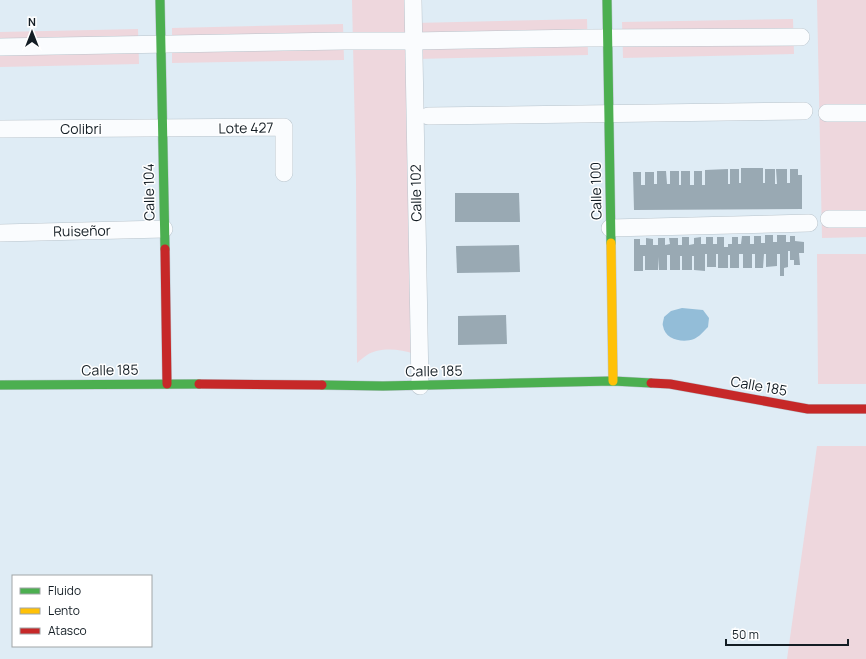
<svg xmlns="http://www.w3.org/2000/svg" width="866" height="659" viewBox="0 0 866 659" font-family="Manrope,sans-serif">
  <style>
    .green { fill: #eed7dd }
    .water { fill: #93bdd8 }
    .building { fill: #99a9b3 }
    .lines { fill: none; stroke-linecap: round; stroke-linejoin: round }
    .street-casing { stroke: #b9c4cc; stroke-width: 18 }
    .fast-casing { stroke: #b9c4cc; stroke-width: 10 }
    .slow-casing { stroke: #b9c4cc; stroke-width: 10 }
    .jam-casing { stroke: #b9c4cc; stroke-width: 10 }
    .street { stroke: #fafcfe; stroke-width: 17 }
    .fast { stroke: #4caf50; stroke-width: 9 }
    .slow { stroke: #ffc107; stroke-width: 9 }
    .jam { stroke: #c62828; stroke-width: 9 }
    .labels { text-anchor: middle; stroke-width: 3; stroke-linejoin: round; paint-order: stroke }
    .street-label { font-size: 14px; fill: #131d24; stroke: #fff }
  </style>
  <rect width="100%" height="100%" fill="#dfecf5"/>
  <g class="green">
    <path d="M352 0H407L414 354C400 349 380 347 367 355 364 357 360 360 357 363L356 180Z"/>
    <path d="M817 0H866V237L822 238Z"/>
    <path d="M587 19 588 55 417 59 415 23Z"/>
    <path d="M793 19 794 54 623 58 622 22Z"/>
    <path d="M343 24 344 60 172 63V28Z"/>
    <path d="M138 29 139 64 0 67V32Z"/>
    <path d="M817 254H866V384H818Z"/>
    <path d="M817 446H866V659H787Z"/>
  </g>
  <path class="water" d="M682 308 703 310 709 318 708 327C704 331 699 337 694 339 683 343 665 340 663 326 662 324 664 319 664 317L671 311Z"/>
  <g class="building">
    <path d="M741 168H763V183H765V169H775V184H777L776 169H787V183H790V169H798V175H802V209L634 210 633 172H641V185H645V172H654V184H657V171H666L667 184H670V171H679V185H681V171H690V185H694V171H702V185H705V170L728 169V184H730V169H739V183H741Z"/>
    <path d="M455 193H519L520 222H455Z"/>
    <path d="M765 235H773V242H777V235H786V242H790V236H795V241L804 242V253H799L800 265H794V260H790V251H788V267L784 268V276H780V254H777V266L766 267V254H764L763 268H755V254H752V268H743V254H739V268H730V255H728V268H718V254H716V267H707V254H705V271L694 270V256H692V270H682V256H680V270H670V255H667V270H659V257L658 270H645V256H643V271H634V239H640V245H646V238L653 239V245H658V238H665V245L670 244 669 238H678V245H682V237H689V245L694 244V238L701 237V244H706V237H713V244H717V237H724V247H728V244H732V237H738V244H741L742 236H750V244H754V236H761V243H765Z"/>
    <path d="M519 245 520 272 457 273 456 246Z"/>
    <path d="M506 315 507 344 458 345V316Z"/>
  </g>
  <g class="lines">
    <defs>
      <g id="street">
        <path d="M413 0 420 386"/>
        <path d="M0 47 344 41H413L587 38 801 37"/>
        <path d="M827 113H866"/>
        <path d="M428 116 804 111"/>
        <path d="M0 129 284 127V173"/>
        <path d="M829 219H866"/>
        <path d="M610 228 809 223"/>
        <path d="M0 233 164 229"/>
      </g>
      <g id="fast">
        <path d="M160 0 165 249"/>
        <path d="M607 0 611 243"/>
        <path d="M0 385 199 384"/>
        <path d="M322 385 383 386 613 381 651 383"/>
      </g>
      <path id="slow" d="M611 243 613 381"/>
      <g id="jam">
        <path d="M165 249 167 384"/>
        <path d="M651 383 670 384 808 409H866"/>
        <path d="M199 384 322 385"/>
      </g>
    </defs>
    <use href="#street" class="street-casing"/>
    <use href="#fast" class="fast-casing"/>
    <use href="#slow" class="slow-casing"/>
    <use href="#jam" class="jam-casing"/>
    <use href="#street" class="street"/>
    <use href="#fast" class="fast"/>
    <use href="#slow" class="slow"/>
    <use href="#jam" class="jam"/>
  </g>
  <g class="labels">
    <g class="street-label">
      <text transform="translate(246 128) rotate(-1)" y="5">Lote 427</text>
      <text x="81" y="134">Colibri</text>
      <text transform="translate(596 191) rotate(-91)" y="5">Calle 100</text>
      <text transform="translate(149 192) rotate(-91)" y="5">Calle 104</text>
      <text transform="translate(416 193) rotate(-91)" y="5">Calle 102</text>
      <text transform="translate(82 231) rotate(-1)" y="5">Ruiseñor</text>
      <text transform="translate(110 370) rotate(-1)" y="5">Calle 185</text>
      <text transform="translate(434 371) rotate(-1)" y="5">Calle 185</text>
      <text transform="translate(759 386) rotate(10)" y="5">Calle 185</text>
    </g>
  </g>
  <rect x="12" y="575" width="140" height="72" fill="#ffffff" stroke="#a1a5a7"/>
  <rect x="20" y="588" width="20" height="6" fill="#4caf50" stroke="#a1a5a7"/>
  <text x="48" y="595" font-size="12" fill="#131d24">Fluido</text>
  <rect x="20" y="608" width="20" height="6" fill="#ffc107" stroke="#a1a5a7"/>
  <text x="48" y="615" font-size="12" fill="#131d24">Lento</text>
  <rect x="20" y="628" width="20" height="6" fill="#c62828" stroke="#a1a5a7"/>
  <text x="48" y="635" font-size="12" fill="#131d24">Atasco</text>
  <g transform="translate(32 32)" stroke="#ffffff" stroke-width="3" paint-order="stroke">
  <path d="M0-3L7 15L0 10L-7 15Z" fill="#131d24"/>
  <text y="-6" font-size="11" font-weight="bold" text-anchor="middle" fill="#131d24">N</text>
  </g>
  <path d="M726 639v6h122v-6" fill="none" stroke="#131d24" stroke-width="2"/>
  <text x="732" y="639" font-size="12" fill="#131d24" stroke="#ffffff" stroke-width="3" paint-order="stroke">50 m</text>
</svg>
